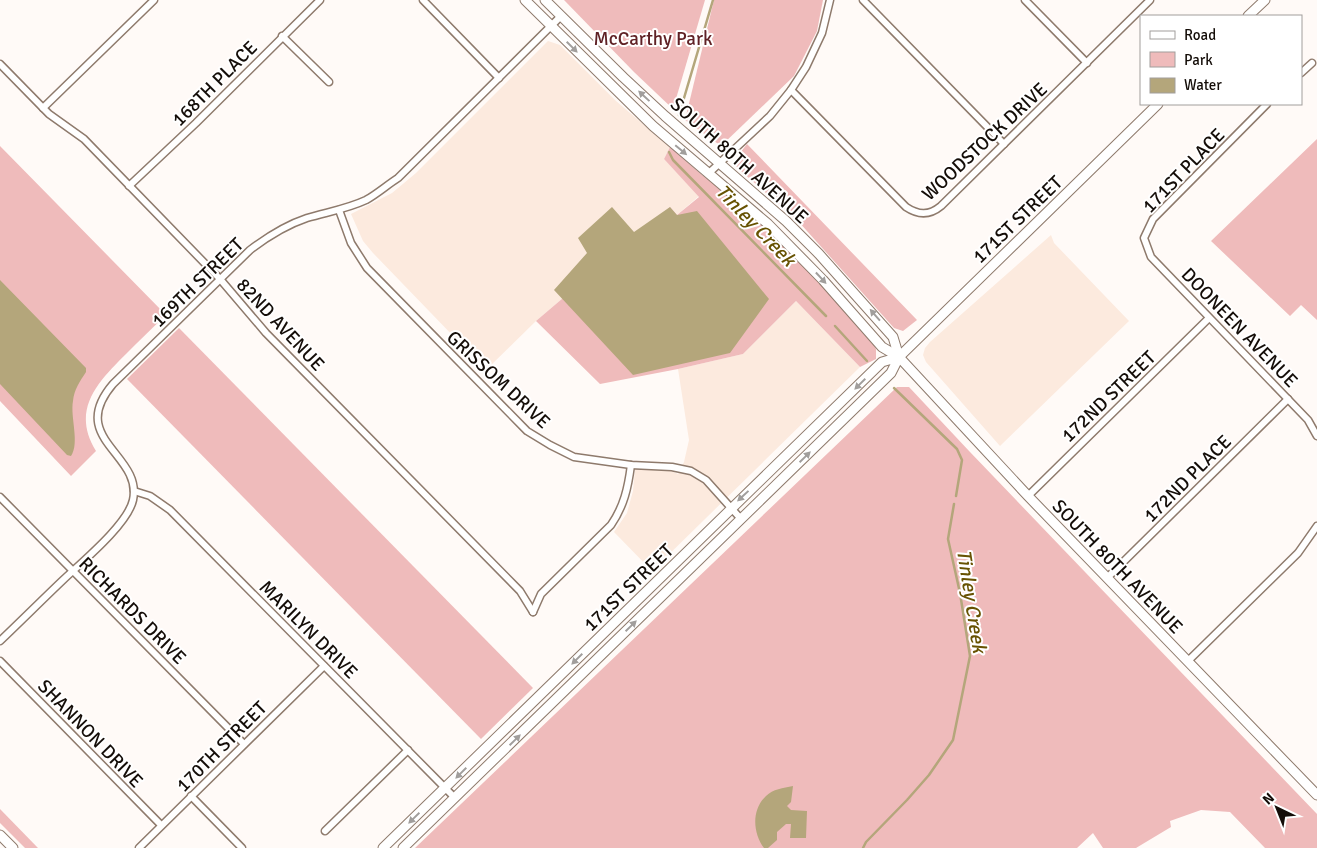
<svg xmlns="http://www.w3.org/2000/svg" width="1317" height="848" viewBox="0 0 1317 848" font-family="Signika,sans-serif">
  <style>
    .built { fill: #fceade }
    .green { fill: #efbbbb }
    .water { fill: #b4a67b }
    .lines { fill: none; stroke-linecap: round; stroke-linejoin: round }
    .stream { stroke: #b4a67b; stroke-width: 2.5 }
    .street-casing { stroke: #8e7a6c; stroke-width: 9 }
    .secondary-casing { stroke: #8e7a6c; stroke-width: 11 }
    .street { stroke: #fff; stroke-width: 6 }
    .secondary { stroke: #fff; stroke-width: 9 }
    .oneway { fill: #a19e9c }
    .labels { text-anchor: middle; stroke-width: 4; stroke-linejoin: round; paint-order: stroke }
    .park-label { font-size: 19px; fill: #5f2125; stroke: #fff }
    .street-label { font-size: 19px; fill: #140d08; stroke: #fff }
    .water-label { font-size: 20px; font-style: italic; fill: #675202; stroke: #fff }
  </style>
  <rect width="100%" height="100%" fill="#fffaf7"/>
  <g class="built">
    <path d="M548 41 560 45 616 101 670 147 664 159 699 196 677 215 670 207 536 321 486 370 373 253 363 241 351 214 392 193 416 173Z"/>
    <path d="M1051 235 1054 243 1129 321 1000 446 926 362 923 355 925 348 930 342Z"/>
    <path d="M796 301 860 367 652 571 614 532 627 513 633 491 635 469 672 471 678 474 684 462 689 440 678 369 743 354Z"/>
  </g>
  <g class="green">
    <path d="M564 0H705L673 109 634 72Z"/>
    <path d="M714 0H823L817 31 794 76 721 146 685 120Z"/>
    <path d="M1317 139V320L1301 305 1290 316 1211 241Z"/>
    <path d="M747 144 917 320 903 331 894 328 798 221 741 171 734 164 737 157Z"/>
    <path d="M0 146 166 315C153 327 140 340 127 353 99 381 70 409 96 451L71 476 0 401Z"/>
    <path d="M670 147 701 174 737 201 770 229 801 261 871 339 876 349V359L860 367 796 301 743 354 678 369 600 384 536 321 670 207 677 215 699 197 664 159Z"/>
    <path d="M179 328 533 688 481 739 127 379Z"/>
    <path d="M897 387H909L970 452 1317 814V848H1265L1230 812 1201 810 1170 821 1171 827 1136 848H1103L1093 833 1077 848H415Z"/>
    <path d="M0 809 38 848H25L0 823Z"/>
  </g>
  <g class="water">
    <path d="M612 207 634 232 670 207 677 215 697 211 769 299 730 353 633 375 554 290 587 253 578 238Z"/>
    <path d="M0 280 86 368V372C80 381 74 390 73 401 70 417 80 443 71 456L67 455 0 384Z"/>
    <path d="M793 786 791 802 787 806 791 810 807 811 806 838H790L791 824H786L777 832V840L768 848H764C753 833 751 810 766 796 773 789 783 788 793 786Z"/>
  </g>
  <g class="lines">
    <g class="stream">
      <path d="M679 115 713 0"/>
      <path d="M669 152 673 160 826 316"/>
      <path d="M835 326 867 361"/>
      <path d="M894 388 957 449 962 460 956 496"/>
      <path d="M863 848 866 842 907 800 929 775 953 740 970 656 960 593 948 539 954 504"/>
    </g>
    <defs>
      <g id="street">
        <path d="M423 0 499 78"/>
        <path d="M863 0 1004 144"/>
        <path d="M1025 0 1087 63"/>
        <path d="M282 36 329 82"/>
        <path d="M0 64 49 114 84 139 220 279 266 333 520 591 533 612"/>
        <path d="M1301 73 1312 63"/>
        <path d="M791 90 906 207C918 215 929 216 941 206L1150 0"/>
        <path d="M1267 104 1153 219 1144 238 1151 257 1308 420 1317 436"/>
        <path d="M43 108 154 0"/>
        <path d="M709 173 770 116 791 90 806 67 822 33 830 0"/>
        <path d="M129 186 196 123 320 0"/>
        <path d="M339 210 351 243 367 268 527 431 550 445 574 457 631 465 672 467 691 471 706 480 741 519"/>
        <path d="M134 491 150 496 170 510 455 798"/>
        <path d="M1028 496 1209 318"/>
        <path d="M0 497 244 744"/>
        <path d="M1107 578 1288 399"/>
        <path d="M533 612 541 594 611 525C624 506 628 488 631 465"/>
        <path d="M0 641C21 621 42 600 63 580 82 562 128 524 133 500 143 454 66 439 113 384L250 250C267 237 286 225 307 218 327 212 347 209 366 200 377 194 387 185 398 178L561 16"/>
        <path d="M0 661 161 825"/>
        <path d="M1188 661 1298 553 1317 526"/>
        <path d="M191 796 242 848"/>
        <path d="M325 831 408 750"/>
        <path d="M139 848 324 666"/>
      </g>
      <g id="secondary">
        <path d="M525 0 653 126 768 224 823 280 882 347 899 357 1028 496 1317 795"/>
        <path d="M545 0 623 77 665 116 786 221 819 254 893 337 899 357"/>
        <path d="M1248 16 1265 0"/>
        <path d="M0 835 13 848"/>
        <path d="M383 848 882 362 899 357"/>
        <path d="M403 848 891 373 899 357 1158 104"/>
      </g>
    </defs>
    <use href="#street" class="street-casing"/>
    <use href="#secondary" class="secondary-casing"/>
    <use href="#street" class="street"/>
    <use href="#secondary" class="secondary"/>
  </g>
  <defs><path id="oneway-solid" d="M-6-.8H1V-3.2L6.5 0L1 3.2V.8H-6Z" transform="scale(1.25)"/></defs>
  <g class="oneway">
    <use href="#oneway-solid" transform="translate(572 47) rotate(45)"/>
    <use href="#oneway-solid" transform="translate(644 96) rotate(-137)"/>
    <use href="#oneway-solid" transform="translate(681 150) rotate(40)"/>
    <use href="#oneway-solid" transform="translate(821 278) rotate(47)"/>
    <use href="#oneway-solid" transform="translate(875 315) rotate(-131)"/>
    <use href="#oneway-solid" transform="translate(860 384) rotate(135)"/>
    <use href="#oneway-solid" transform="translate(805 457) rotate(-44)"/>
    <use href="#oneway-solid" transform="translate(743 496) rotate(137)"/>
    <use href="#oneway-solid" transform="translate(631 626) rotate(-44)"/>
    <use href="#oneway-solid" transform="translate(577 659) rotate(135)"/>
    <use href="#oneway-solid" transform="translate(515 740) rotate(-44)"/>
    <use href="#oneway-solid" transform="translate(461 773) rotate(135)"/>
    <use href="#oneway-solid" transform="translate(414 818) rotate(136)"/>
  </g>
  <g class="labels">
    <g class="park-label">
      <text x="653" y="45">McCarthy Park</text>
    </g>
    <g class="street-label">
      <text transform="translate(214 83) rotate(-45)" y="7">168TH PLACE</text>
      <text transform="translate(984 141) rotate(-43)" y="7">WOODSTOCK DRIVE</text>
      <text transform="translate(740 160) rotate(42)" y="7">SOUTH 80TH AVENUE</text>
      <text transform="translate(1183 170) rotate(-46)" y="7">171ST PLACE</text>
      <text transform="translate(1017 219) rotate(-44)" y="7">171ST STREET</text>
      <text transform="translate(197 282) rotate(-44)" y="7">169TH STREET</text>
      <text transform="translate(281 324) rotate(47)" y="7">82ND AVENUE</text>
      <text transform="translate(1240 327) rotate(46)" y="7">DOONEEN AVENUE</text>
      <text transform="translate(499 379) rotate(43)" y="7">GRISSOM DRIVE</text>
      <text transform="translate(1108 396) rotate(-44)" y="7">172ND STREET</text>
      <text transform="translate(1187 478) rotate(-45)" y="7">172ND PLACE</text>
      <text transform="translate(1118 566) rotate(46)" y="7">SOUTH 80TH AVENUE</text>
      <text transform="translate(628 587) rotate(-44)" y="7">171ST STREET</text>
      <text transform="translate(133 610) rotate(45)" y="7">RICHARDS DRIVE</text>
      <text transform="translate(309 629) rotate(45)" y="7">MARILYN DRIVE</text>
      <text transform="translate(91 733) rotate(46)" y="7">SHANNON DRIVE</text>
      <text transform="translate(221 746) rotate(-45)" y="7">170TH STREET</text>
    </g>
    <g class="water-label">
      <text transform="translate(756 225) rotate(46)" y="7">Tinley Creek</text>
      <text transform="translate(972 601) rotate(81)" y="7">Tinley Creek</text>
    </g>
  </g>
  <rect x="1140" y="15" width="162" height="90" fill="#ffffff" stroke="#a19e9c"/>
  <rect x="1150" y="31" width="25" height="8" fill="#ffffff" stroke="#a19e9c"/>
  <text x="1184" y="40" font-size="15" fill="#140d08">Road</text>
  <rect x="1150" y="52" width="25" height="15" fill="#efbbbb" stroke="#a19e9c"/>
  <text x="1184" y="65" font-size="15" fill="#140d08">Park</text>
  <rect x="1150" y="78" width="25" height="15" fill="#b4a67b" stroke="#a19e9c"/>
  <text x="1184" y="90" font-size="15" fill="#140d08">Water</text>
  <g transform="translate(1277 808) rotate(317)" stroke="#ffffff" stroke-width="4" paint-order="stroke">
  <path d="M0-4L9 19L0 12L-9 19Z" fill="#140d08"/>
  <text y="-8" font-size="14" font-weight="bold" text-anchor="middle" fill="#140d08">N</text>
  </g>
</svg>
